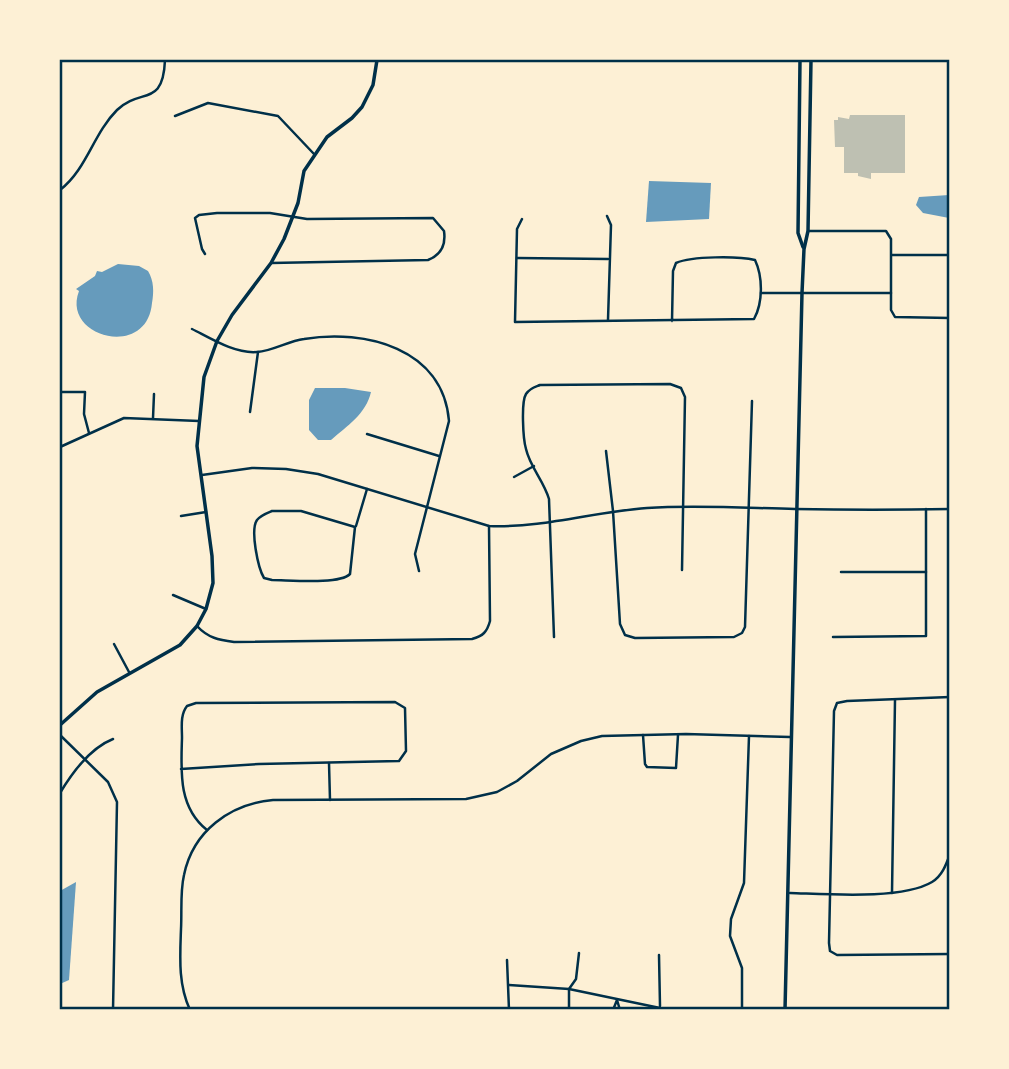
<svg xmlns="http://www.w3.org/2000/svg" width="1009" height="1069" viewBox="0 0 1009 1069" font-family="Mulish,sans-serif">
  <style>
    .water { fill: #669bbc }
    .building { fill: #bec0b2 }
    .lines { fill: none; stroke-linecap: round; stroke-linejoin: round }
    .minor { stroke: #003049; stroke-width: 2.5 }
    .tertiary { stroke: #003049; stroke-width: 3.5 }
    .neatline { fill: none; stroke: #003049; stroke-width: 2.5 }
  </style>
  <rect width="100%" height="100%" fill="#fdf0d5"/>
  <g class="water">
    <path d="M649 181 711 183 709 219 646 222Z"/>
    <path d="M949 195V218L923 213 916 205 919 197Z"/>
    <path d="M118 264 139 266 148 271C154 281 154 292 152 303 147 360 61 337 79 291L76 289 95 276 97 271 102 272Z"/>
    <path d="M315 388H345L371 392C366 414 347 426 331 440H318L309 430V400Z"/>
    <path d="M76 882 69 980 60 984V891Z"/>
  </g>
  <path class="building" d="M850 115H905V173H871V179L858 176V173H844V147H835L834 120H838V117L849 119Z"/>
  <g class="lines">
    <g class="minor">
      <path d="M175 116 208 103 278 116 314 154"/>
      <path d="M60 190C87 169 93 134 117 110 141 87 163 108 165 60"/>
      <path d="M607 216 611 225 608 320"/>
      <path d="M522 219 517 229 515 322 754 319C763 303 763 277 755 260 738 256 692 256 676 263L673 271 672 321"/>
      <path d="M808 231H886L891 239V310L895 317 950 318"/>
      <path d="M205 254 202 249 195 218 199 215 217 213H270L307 219 433 218 444 231C446 245 441 255 428 260L271 263"/>
      <path d="M892 255H950"/>
      <path d="M517 258 608 259"/>
      <path d="M761 293H891"/>
      <path d="M192 329C210 338 235 354 257 352 273 351 288 341 304 339 365 329 443 348 449 421L415 554 419 571"/>
      <path d="M60 392H85L84 414 89 433"/>
      <path d="M250 412 258 352"/>
      <path d="M153 418 154 394"/>
      <path d="M367 434 439 456"/>
      <path d="M60 447 124 418 199 421"/>
      <path d="M606 451 613 511 620 624 625 635 635 638 734 637 742 633 745 627 752 401"/>
      <path d="M202 475 252 468 286 469 318 474 489 526C545 528 592 512 647 508 696 505 746 508 795 509 847 510 898 510 950 509"/>
      <path d="M514 477 534 466"/>
      <path d="M272 511H301L355 527 350 574C339 585 289 580 272 580L264 578C258 568 250 530 257 520 261 515 267 513 272 511Z"/>
      <path d="M181 516 206 512"/>
      <path d="M356 526 367 489"/>
      <path d="M841 572H926"/>
      <path d="M173 595 206 609"/>
      <path d="M197 626C208 638 219 640 234 642L472 639C483 636 487 632 490 621L489 526"/>
      <path d="M554 637 549 499C544 481 530 467 526 449 523 439 521 402 526 394 530 388 535 387 540 385L670 384 681 388 685 397 682 570"/>
      <path d="M833 637 926 636V509"/>
      <path d="M114 644 129 672"/>
      <path d="M950 697 847 701 837 703 834 711 829 943 830 951 837 955 950 954"/>
      <path d="M60 735 108 782 117 802 113 1010"/>
      <path d="M643 735 645 764 647 767 676 768 678 735"/>
      <path d="M329 763 330 800"/>
      <path d="M181 769 259 764 399 761 406 751 405 708 395 702 196 703 187 706C180 715 182 727 182 738 181 771 178 807 207 830"/>
      <path d="M60 793C72 773 90 748 113 739"/>
      <path d="M790 893C826 894 902 900 932 882 942 876 946 865 950 854"/>
      <path d="M892 893 895 700"/>
      <path d="M659 955 660 1006"/>
      <path d="M507 960 509 1010"/>
      <path d="M509 985 569 989 660 1008 742 1009"/>
      <path d="M190 1010C178 984 180 957 181 929 182 911 180 892 184 875 193 831 230 804 273 800L466 799 497 792 517 781 551 754 581 741 602 736 686 734 790 737"/>
      <path d="M569 1010V989L576 979 579 953"/>
      <path d="M613 1010 617 1000 620 1010"/>
      <path d="M742 1010V968L730 936 731 919 744 883 749 736"/>
    </g>
    <g class="tertiary">
      <path d="M800 60 798 233 803 247"/>
      <path d="M60 725 97 692 180 645 197 626 206 609 213 583 212 556 197 446 204 377 217 341 232 315 271 263 284 239 298 203 304 171 327 137 352 118 362 107 373 85 377 60"/>
      <path d="M785 1010 802 293 804 249 808 231 811 60"/>
    </g>
  </g>
  <rect width="1009" height="1069" fill="none" stroke="#fdf0d5" stroke-width="122"/>
  <rect x="61" y="61" width="887" height="947" class="neatline"/>
</svg>
